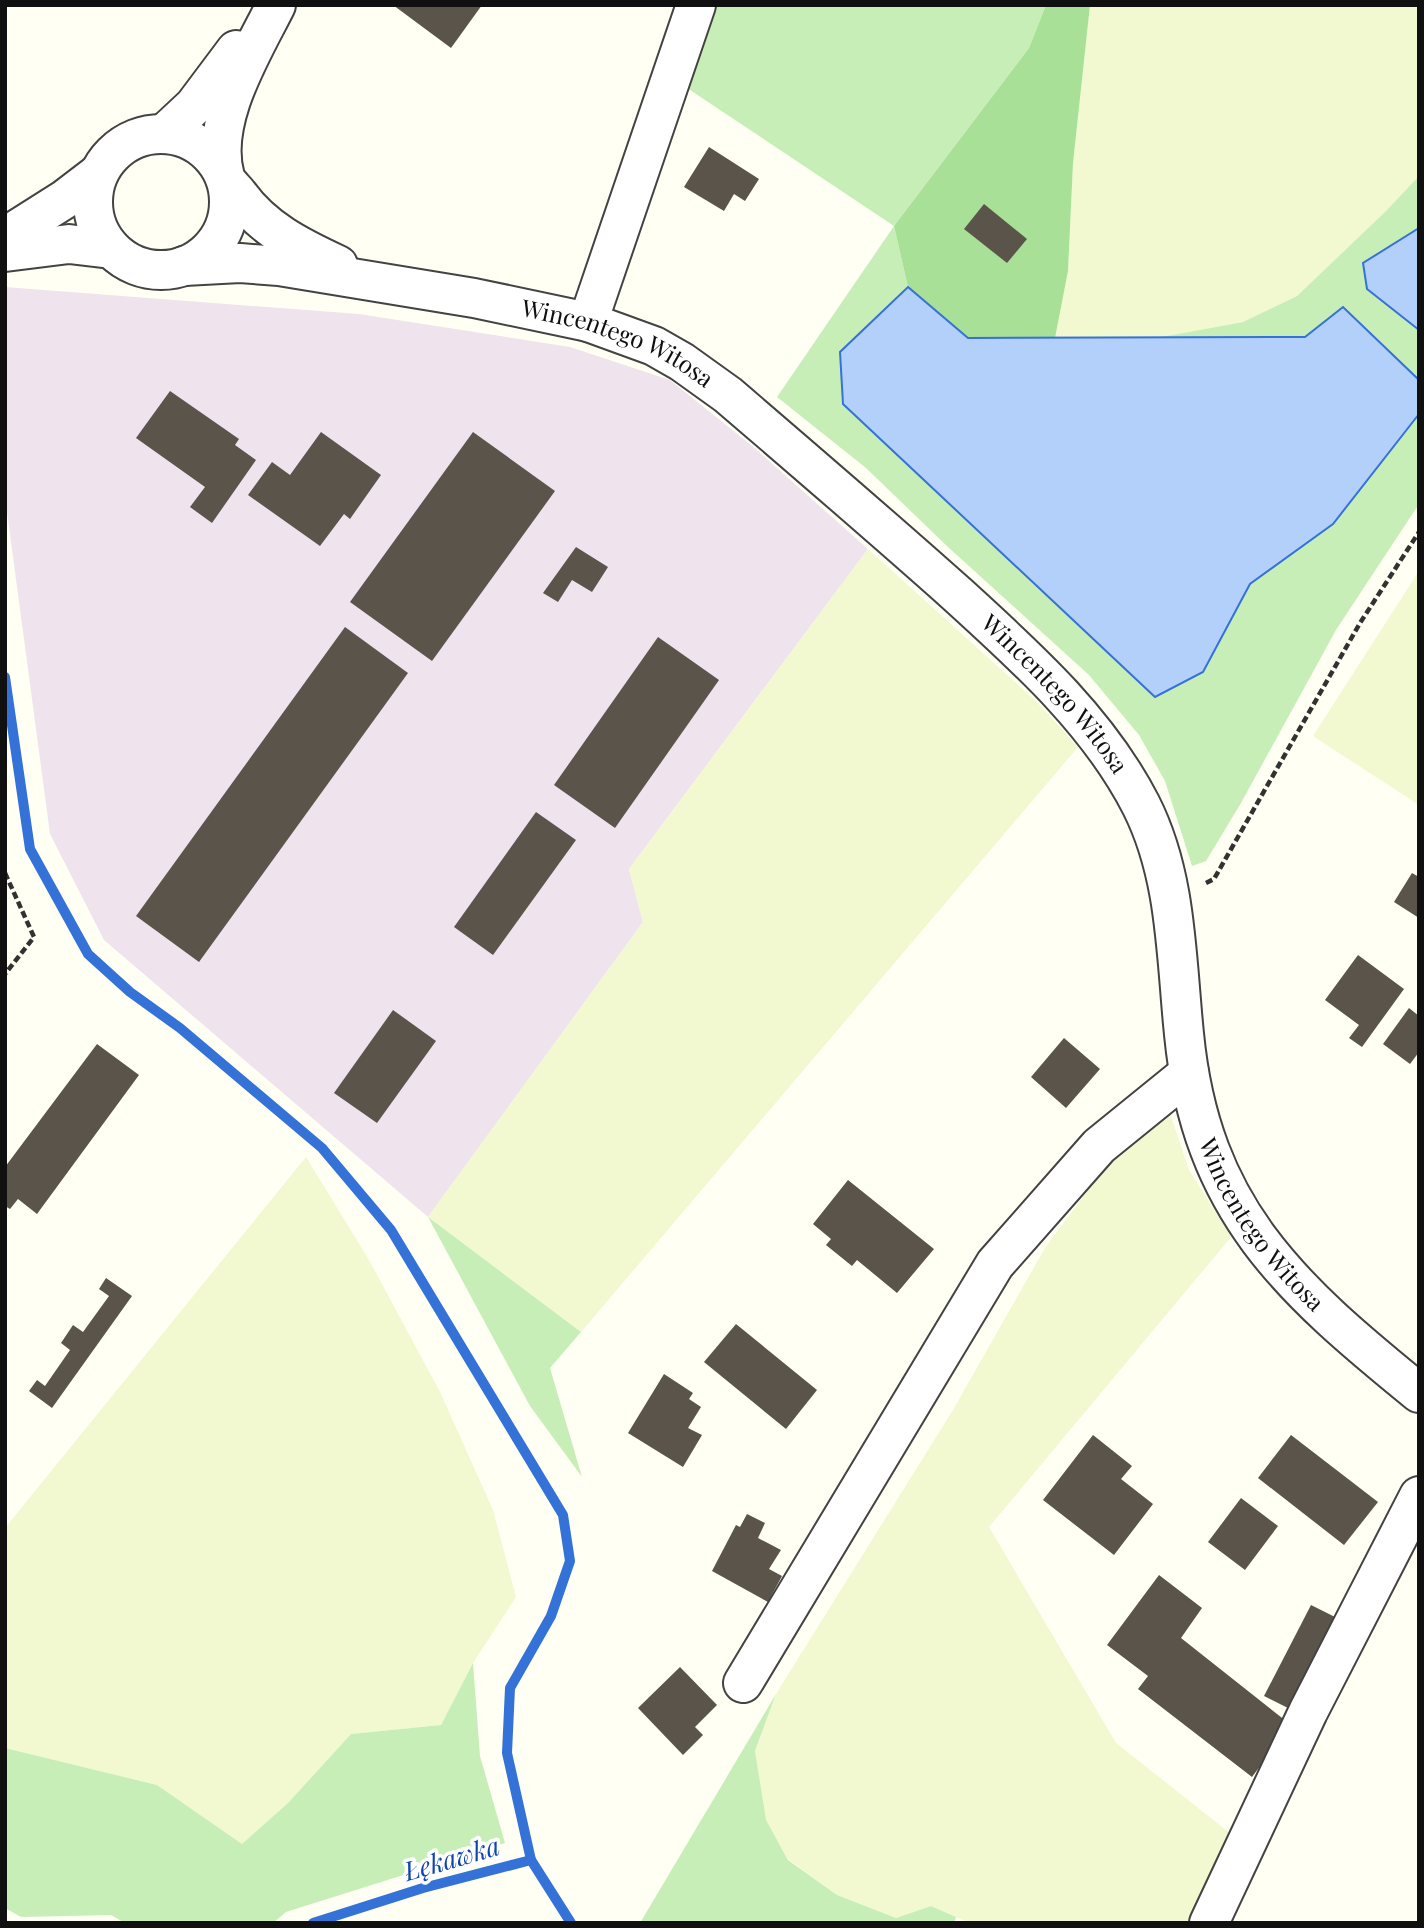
<svg xmlns="http://www.w3.org/2000/svg" width="1424" height="1928" viewBox="0 0 1424 1928" font-family="'Playfair Display',serif">
  <style>
    .industrial { fill: #efe4ee }
    .farmland { fill: #f2f8d0 }
    .green { fill: #c8eeb8 }
    .forest { fill: #a7e096 }
    .water { fill: #b3d0fb; stroke: #3472d8; stroke-width: 2 }
    .lines { fill: none; stroke-linecap: round; stroke-linejoin: round }
    .stream { stroke: #3472d8; stroke-width: 10 }
    .building { fill: #5a544b }
    .minor-casing { stroke: #434343; stroke-width: 42 }
    .path { stroke: #323232; stroke-width: 4.5; stroke-dasharray: 7 3.5; stroke-linecap: butt }
    .minor { stroke: #fff; stroke-width: 38 }
    .labels { text-anchor: middle; stroke-width: 7; stroke-linejoin: round; paint-order: stroke }
    .street-label { font-size: 24px; fill: #101010; stroke: #fff }
    .water-label { font-size: 26px; font-style: italic; fill: #0e44ad; stroke: #fff }
  </style>
  <rect width="100%" height="100%" fill="#fffff3"/>
  <path class="industrial" d="M5 287 359 314 570 347 670 380 751 445 868 549 629 869 643 922 428 1217 104 940 50 834 5 497Z"/>
  <g class="farmland">
    <path d="M1090 5H1419V176L1385 212 1297 296 1243 322 1156 338H1055L1068 271 1073 163Z"/>
    <path d="M868 549 1036 701 1078 747 581 1332 428 1217 643 922 629 869Z"/>
    <path d="M1419 571V805L1313 736Z"/>
    <path d="M1166 1102 1189 1170 1231 1237 989 1527 1116 1743 1231 1834 1192 1923H970L931 1906 896 1918 837 1895 788 1859 765 1820 755 1751 776 1694 953 1410 1045 1248 1097 1178Z"/>
    <path d="M306 1157 369 1260 440 1392 493 1510 516 1597 473 1663 441 1725 351 1734 288 1803 242 1844 157 1785 5 1748V1528Z"/>
  </g>
  <g class="green">
    <path d="M713 5H1046L1029 48 894 226 908 287 840 352 1203 672 1250 584 1333 524 1419 414V504L1336 630 1241 803 1206 861 1192 866 1165 781 1139 735 1089 675 949 548 866 468 777 397 894 226 681 84Z"/>
    <path d="M1419 176V228L1363 263 1367 289 1419 330V380L1344 307 1305 337 1156 338 1243 322 1297 296 1385 212Z"/>
    <path d="M428 1217 581 1332 550 1368 582 1477 530 1406Z"/>
    <path d="M473 1663 480 1756 505 1843 286 1912 273 1923H125L111 1915 21 1917 5 1908V1748L157 1785 242 1844 288 1803 351 1734 441 1725Z"/>
    <path d="M776 1694 755 1751 766 1820 788 1860 837 1895 896 1918 931 1906 956 1917 954 1923H640Z"/>
  </g>
  <path class="forest" d="M1046 5H1090L1073 163 1068 271 1055 338H967L908 287 894 226 1029 48Z"/>
  <g class="water">
    <path d="M1419 228V330L1367 289 1363 263Z"/>
    <path d="M908 287 968 338 1305 337 1343 307 1419 380V414L1333 524 1250 584 1203 672 1155 697 843 404 840 352Z"/>
  </g>
  <g class="lines">
    <g class="stream">
      <path d="M5 677 30 849 88 954 130 992 180 1028 322 1148 391 1230 563 1515 570 1561 551 1616 510 1688 507 1753 531 1860"/>
      <path d="M313 1923 423 1888 531 1860 571 1923"/>
    </g>
  </g>
  <g class="building">
    <path d="M393 5H482L451 48Z"/>
    <path d="M709 147 759 179 745 201 734 194 724 211 684 187Z"/>
    <path d="M984 204 1027 239 1007 263 964 229Z"/>
    <path d="M170 391 239 439 235 445 256 460 212 523 190 507 205 487 136 438Z"/>
    <path d="M321 432 381 475 350 519 344 514 320 546 248 495 272 462 290 475Z"/>
    <path d="M473 432 555 491 432 661 350 602Z"/>
    <path d="M576 547 608 567 592 592 572 580 558 602 543 593Z"/>
    <path d="M345 627 408 673 199 962 136 916Z"/>
    <path d="M658 637 719 680 615 828 554 785Z"/>
    <path d="M536 812 576 840 493 955 454 927Z"/>
    <path d="M1412 873 1419 877V918L1394 902Z"/>
    <path d="M1358 955 1404 989 1362 1047 1349 1038 1359 1025 1325 1000Z"/>
    <path d="M1409 1008 1419 1016V1052L1410 1064 1383 1044Z"/>
    <path d="M393 1010 436 1041 377 1123 334 1093Z"/>
    <path d="M1064 1038 1100 1069 1066 1108 1031 1077Z"/>
    <path d="M97 1044 139 1075 37 1214 18 1199 10 1209 5 1206V1167Z"/>
    <path d="M848 1180 934 1249 897 1293 857 1260 852 1266 826 1245 831 1239 813 1224Z"/>
    <path d="M106 1278 132 1296 52 1408 29 1391 37 1380 45 1386 70 1350 61 1343 73 1325 83 1332 109 1296 99 1289Z"/>
    <path d="M736 1324 817 1390 786 1429 704 1362Z"/>
    <path d="M664 1374 693 1393 689 1399 701 1407 688 1428 702 1435 683 1467 628 1433Z"/>
    <path d="M1093 1435 1132 1466 1121 1479 1153 1504 1114 1555 1043 1500Z"/>
    <path d="M1291 1435 1378 1502 1344 1545 1258 1478Z"/>
    <path d="M1241 1498 1278 1526 1245 1570 1208 1542Z"/>
    <path d="M747 1514 765 1523 758 1538 781 1550 769 1569 782 1576 768 1602 712 1571 736 1525 740 1527Z"/>
    <path d="M1159 1575 1202 1608 1181 1638 1291 1725 1252 1777 1138 1689 1148 1676 1107 1645Z"/>
    <path d="M1311 1605 1345 1622 1298 1713 1264 1696Z"/>
    <path d="M680 1667 717 1705 695 1727 703 1735 683 1755 638 1708Z"/>
  </g>
  <g class="lines">
    <defs>
      <g id="minor">
        <path d="M276 5C252 53 209 121 225 177 227 183 234 189 238 194 263 229 299 247 338 265"/>
        <path d="M164 134 194 106 236 50"/>
        <circle cx="161" cy="202" r="68"/>
        <path d="M5 237 65 199 99 173"/>
        <path d="M5 252 69 244 111 249"/>
        <path id="s1" d="M184 266 240 263 279 266 474 298 588 322 654 346 682 362 728 395C805 461 882 527 958 595 1026 657 1098 721 1141 805 1177 876 1176 956 1184 1034 1201 1210 1290 1288 1419 1393"/>
        <path d="M588 322 696 5"/>
        <path d="M743 1683 995 1264 1099 1146 1189 1073"/>
        <path d="M1209 1923 1308 1712 1419 1496"/>
      </g>
    </defs>
    <use href="#minor" class="minor-casing"/>
    <g class="path">
      <path d="M5 873 34 937 5 974"/>
      <path d="M1206 883 1214 879 1360 623 1419 532"/>
    </g>
    <use href="#minor" class="minor"/>
  </g>
  <g class="labels">
    <g class="street-label">
      <text dy="8" stroke="none"><textPath href="#s1" startOffset="444">Wincentego Witosa</textPath></text>
      <text dy="8" stroke="none"><textPath href="#s1" startOffset="1012">Wincentego Witosa</textPath></text>
      <text dy="8" stroke="none"><textPath href="#s1" startOffset="1598">Wincentego Witosa</textPath></text>
    </g>
    <g class="water-label">
      <text transform="translate(452 1859) rotate(-16)" y="9">Łękawka</text>
    </g>
  </g>
  <rect width="1424" height="1928" fill="none" stroke="#101010" stroke-width="14"/>
</svg>
